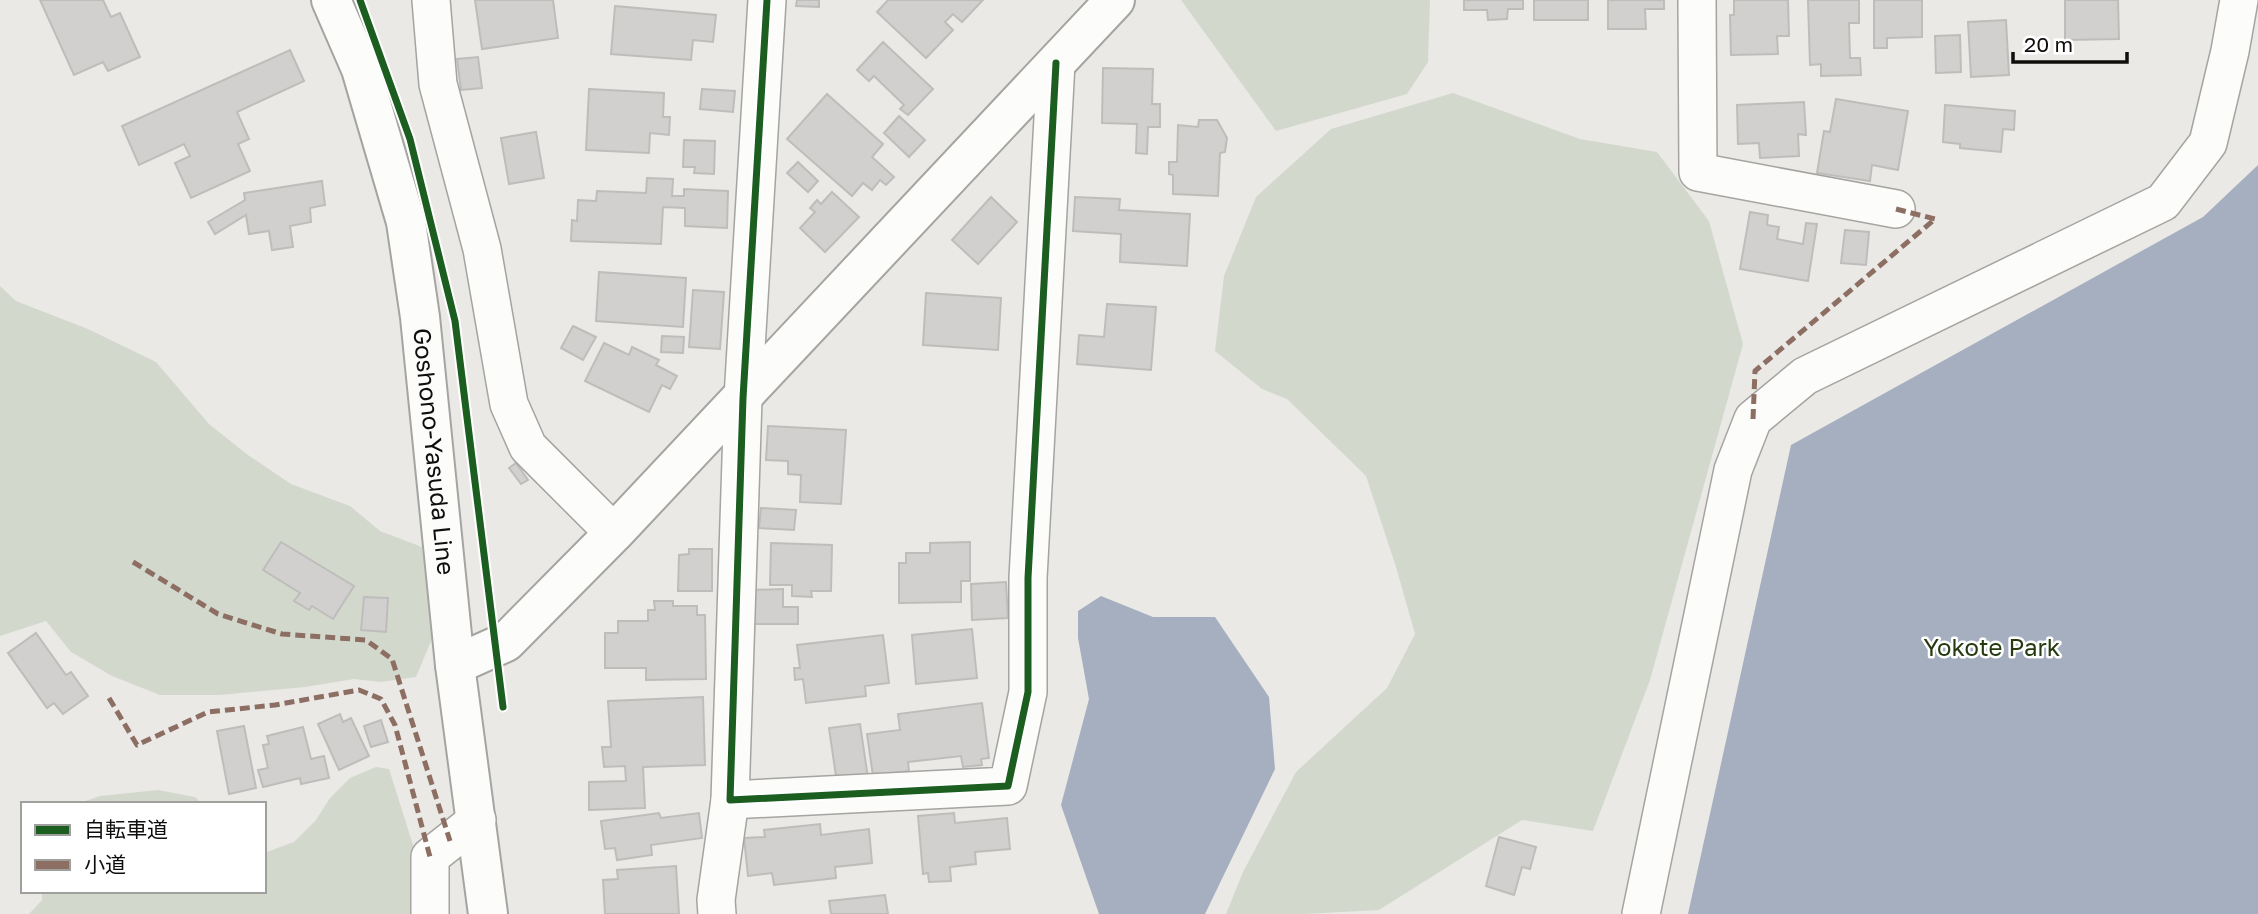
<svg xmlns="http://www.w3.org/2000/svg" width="2258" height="914" viewBox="0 0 2258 914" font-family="'Golos Text','Noto Sans JP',sans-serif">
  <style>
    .green { fill: #d3d8cd }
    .water { fill: #a5afc0 }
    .building { fill: #d1d0ce; stroke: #bfbdbb; stroke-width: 2 }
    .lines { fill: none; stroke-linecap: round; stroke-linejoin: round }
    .minor-casing { stroke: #a5a4a1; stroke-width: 40 }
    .tertiary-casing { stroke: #a5a4a1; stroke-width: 42 }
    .secondary-casing { stroke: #a5a4a1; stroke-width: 42 }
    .minor { stroke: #fcfcfb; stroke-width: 37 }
    .tertiary { stroke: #fcfcfb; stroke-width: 38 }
    .secondary { stroke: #fcfcfb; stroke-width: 38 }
    .quiet { stroke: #8d6e63; stroke-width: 5; stroke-dasharray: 10 5; stroke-linecap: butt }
    .cycleway-casing { stroke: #fff; stroke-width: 11 }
    .cycleway { stroke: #1b5e20; stroke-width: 7 }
    .labels { text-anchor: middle; stroke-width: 5; stroke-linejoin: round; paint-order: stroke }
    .street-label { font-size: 24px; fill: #0f0e0c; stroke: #fff }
    .park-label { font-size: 24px; fill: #253a0f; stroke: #fff }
  </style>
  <rect width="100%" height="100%" fill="#eae9e6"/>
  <g class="green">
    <path d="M1181 0H1430L1428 62 1407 94 1276 131Z"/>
    <path d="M1453 93 1580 139 1657 152 1709 221 1743 344 1650 680 1593 831 1522 820 1379 910 1305 914H1226L1243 872 1296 772 1387 688 1415 634 1396 567 1366 476 1287 399 1262 389 1215 351 1224 276 1256 197 1331 129Z"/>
    <path d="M0 286 16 301 88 329 156 362 209 424 248 455 291 484 350 506 380 531 422 547 434 634 416 677 381 682 354 679 305 687 220 695H160L112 676 71 652 46 621 0 636Z"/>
    <path d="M376 767 389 769 414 848 416 914H29L42 900V891H264V853L294 842 316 820 330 798 350 778Z"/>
    <path d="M158 790 195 797 202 804H77L100 796Z"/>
  </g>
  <g class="water">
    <path d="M2258 165V914H1688L1791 445 2203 217Z"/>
    <path d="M1101 596 1153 617H1215L1269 697 1275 769 1205 914H1099L1061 805 1089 699 1078 638V611Z"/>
  </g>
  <g class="building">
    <path d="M40 0H103L111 17 120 13 140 57 108 71 103 62 74 75Z"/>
    <path d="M475 0H553L558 38 482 49Z"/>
    <path d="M797 0H819V7L796 6Z"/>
    <path d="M888 0H983L962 22 953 14 945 22 953 30 926 58 877 12Z"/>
    <path d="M1464 0H1523V9H1508L1507 19 1488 20 1487 10H1464Z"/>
    <rect x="1534" y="0" width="54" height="20"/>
    <path d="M1608 0H1664V9H1645L1646 29H1608Z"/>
    <path d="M1734 0H1788L1789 36H1777L1778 54 1731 55 1730 15H1734Z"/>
    <path d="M1808 0H1859V23H1849L1850 58H1860L1861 75 1821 76V64L1810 65Z"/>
    <path d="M1874 0H1922V37L1887 38V48H1874Z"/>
    <path d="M2065 0H2118L2119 39 2065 40Z"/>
    <path d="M615 6 716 15 713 42 693 40 691 60 611 54Z"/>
    <path d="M2006 20 2009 75 1971 77 1968 22Z"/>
    <path d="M1960 35 1961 72 1936 73 1935 36Z"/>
    <path d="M883 42 933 89 908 115 900 109 904 105 874 76 869 81 857 70Z"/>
    <path d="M290 50 304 81 237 112 249 139 238 144 250 171 191 198 175 163 190 156 184 144 139 165 122 126Z"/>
    <path d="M478 57 482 88 461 90 457 59Z"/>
    <path d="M1103 68 1153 69 1152 104H1160V127H1148L1147 154 1136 153 1137 124 1102 123Z"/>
    <path d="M589 89 664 93 663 117H670L669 135 650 133 649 153 586 150Z"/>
    <path d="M702 89 735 91 733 112 700 109Z"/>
    <path d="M827 94 883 144 872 157 894 177 886 185 880 180 872 190 863 183 852 196 787 139Z"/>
    <path d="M1836 99 1908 111 1898 170 1872 165 1870 181 1817 173 1824 131 1830 132Z"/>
    <path d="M1804 102 1806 135 1798 134 1799 156 1760 158 1759 143 1738 144 1737 105Z"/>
    <path d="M1945 105 2015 111 2014 130 2003 129 2001 152 1960 148V144L1943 142Z"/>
    <path d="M899 116 925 140 909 157 884 133Z"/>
    <path d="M1199 120H1217L1227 138 1225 152 1220 153 1218 196 1173 194V175L1169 174V162H1177L1178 125 1198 127Z"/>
    <path d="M536 132 544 178 509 184 501 138Z"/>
    <path d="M684 140 715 141 714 174 694 173 695 167H683Z"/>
    <path d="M798 162 818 181 808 192 787 173Z"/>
    <path d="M647 178 673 179 672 196H684V189L728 191 727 228 685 226V208L663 207 661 244 571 241 572 220 577 221 578 200 596 201 597 191 646 193Z"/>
    <path d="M322 181 325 205 310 208 311 222 290 226 293 247 272 250 269 231 249 234 246 215 215 234 208 222 245 200 244 193Z"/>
    <path d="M832 192 859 217 825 252 800 228 815 212 810 208 817 200 821 204Z"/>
    <path d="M991 197 1017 222 978 264 952 240Z"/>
    <path d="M1075 197 1120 199 1119 210 1190 214 1187 266 1120 262 1121 234 1073 231Z"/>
    <path d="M1750 212 1768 215 1767 225 1779 227 1777 239 1803 244 1806 223 1817 224 1808 281 1740 269Z"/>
    <path d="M1845 230 1869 232 1866 265 1841 263Z"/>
    <path d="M599 272 686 278 683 327 596 321Z"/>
    <path d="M693 290 724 292 720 349 689 347Z"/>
    <path d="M926 293 1001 298 998 350 923 345Z"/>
    <path d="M1107 304 1156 307 1151 370 1077 364 1079 335 1104 337Z"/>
    <path d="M573 326 596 337 583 360 561 348Z"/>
    <path d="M662 336 684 337 683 353 661 352Z"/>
    <path d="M604 343 629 355 632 347 659 360 656 365 677 376 670 389 662 385 649 412 585 381Z"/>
    <path d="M768 426 846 430 841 504 800 502 801 475 788 474V461L766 460Z"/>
    <path d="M516 463 528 480 521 484 509 468Z"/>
    <path d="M761 508 796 510 794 530 759 528Z"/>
    <path d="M281 542 354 586 333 619 312 606 309 610 294 601 300 593 263 570Z"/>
    <path d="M970 542V581H961V602L899 603V563H906V553H930V543Z"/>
    <path d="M771 543 832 545 831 591H811L812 597 792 596V585H770Z"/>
    <path d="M689 549H712V591H678L679 555 689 554Z"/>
    <path d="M1006 582 1008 618 972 620 971 584Z"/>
    <path d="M783 589V607H798V624H753L752 590Z"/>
    <path d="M364 597 388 598 386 632 361 630Z"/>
    <path d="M654 601H673V606H697V615H705L706 679 646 680V668H605V633H618V621H648V610H655Z"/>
    <path d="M972 629 977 678 916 684 912 635Z"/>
    <path d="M36 633 66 675 71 672 88 696 63 714 54 703 47 708 8 653Z"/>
    <path d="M883 635 889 683 865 686 866 696 806 703 803 679 795 680 794 668H800L797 645Z"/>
    <path d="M703 697 705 765 643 767 645 808 589 810V782L626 781 625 766 604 767 602 747H611L608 701Z"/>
    <path d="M982 703 989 758 981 759 982 765 963 767 961 756 908 762 909 771 873 776 867 734 900 730 898 714Z"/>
    <path d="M340 714 343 722 351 718 369 756 339 770 318 724Z"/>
    <path d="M381 720 388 742 371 747 364 726Z"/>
    <path d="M860 724 868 778 837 783 829 728Z"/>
    <path d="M244 726 256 788 229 794 217 731Z"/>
    <path d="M303 727 311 759 324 756 329 778 301 784 300 778 263 787 258 770 268 768 263 745 269 744 267 736Z"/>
    <path d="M659 813 661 818 699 813 702 838 651 845 652 855 617 860 615 848 605 849 601 821Z"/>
    <path d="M954 813 955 823 1007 818 1010 849 975 852 976 864 950 867 951 881 929 882 928 873 923 874 918 816Z"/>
    <path d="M820 824 821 835 869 829 872 863 835 867 836 878 774 885 772 873 748 876 744 838 765 837 764 830Z"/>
    <path d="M1499 837 1536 847 1530 869 1522 867 1514 895 1486 886Z"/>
    <path d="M676 866 679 914H605L603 880 618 879 617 870Z"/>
    <path d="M885 895 888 914H831L829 901Z"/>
  </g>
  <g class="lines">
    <defs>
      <g id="minor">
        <path d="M431 0 438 84 482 249 509 404 528 447 614 533"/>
        <path d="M767 0 743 398 730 800 1008 786 1028 692V578L1056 63"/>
        <path d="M1697 0 1698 172 1896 209"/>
        <path d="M430 914V857L477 820"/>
        <path d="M717 914 716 900 730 800"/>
        <path d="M1641 914 1733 470 1753 419 1805 376 2163 202 2208 143 2230 51 2239 0"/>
      </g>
      <path id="tertiary" d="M455 665 506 642 614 533 1115 0"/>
      <g id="secondary">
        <path id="s1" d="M331 0 361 69 406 222 420 317 455 665 488 914"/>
      </g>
    </defs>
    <use href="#minor" class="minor-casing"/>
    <use href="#tertiary" class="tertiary-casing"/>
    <use href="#secondary" class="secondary-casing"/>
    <use href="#minor" class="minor"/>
    <use href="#tertiary" class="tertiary"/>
    <use href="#secondary" class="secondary"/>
    <g class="quiet">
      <path d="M1896 209 1935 219"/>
      <path d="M1753 419 1755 371 1935 219"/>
      <path d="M133 562 218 614 282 634 366 640 392 659 450 841"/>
      <path d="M109 698 137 745 208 712 275 705 359 690 381 699 395 725 430 857"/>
    </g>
    <defs>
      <g id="cycleway">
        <path d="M360 0 410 139 455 321 503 707"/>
        <path d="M767 0 743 398 730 800 1008 786 1028 692V578L1056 63"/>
      </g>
    </defs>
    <use href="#cycleway" class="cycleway-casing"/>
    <use href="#cycleway" class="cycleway"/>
  </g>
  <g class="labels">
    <g class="street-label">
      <text dy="8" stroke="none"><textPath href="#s1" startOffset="466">Goshono-Yasuda Line</textPath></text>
    </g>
    <g class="park-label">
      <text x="1992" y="656">Yokote Park</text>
    </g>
  </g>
  <rect x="21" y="802" width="245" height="91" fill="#ffffff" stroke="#9f9f9e" stroke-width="2"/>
  <rect x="35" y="825" width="35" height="10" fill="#1b5e20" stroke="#9f9f9e" stroke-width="2"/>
  <text x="84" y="837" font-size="21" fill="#0f0e0c">自転車道</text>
  <rect x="35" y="860" width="35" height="10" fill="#8d6e63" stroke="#9f9f9e" stroke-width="2"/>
  <text x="84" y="872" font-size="21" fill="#0f0e0c">小道</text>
  <path d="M2013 52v10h114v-10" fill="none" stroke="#0f0e0c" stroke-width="3.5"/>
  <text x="2024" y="52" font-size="21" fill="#0f0e0c" stroke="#ffffff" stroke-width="5" paint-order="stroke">20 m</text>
</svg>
